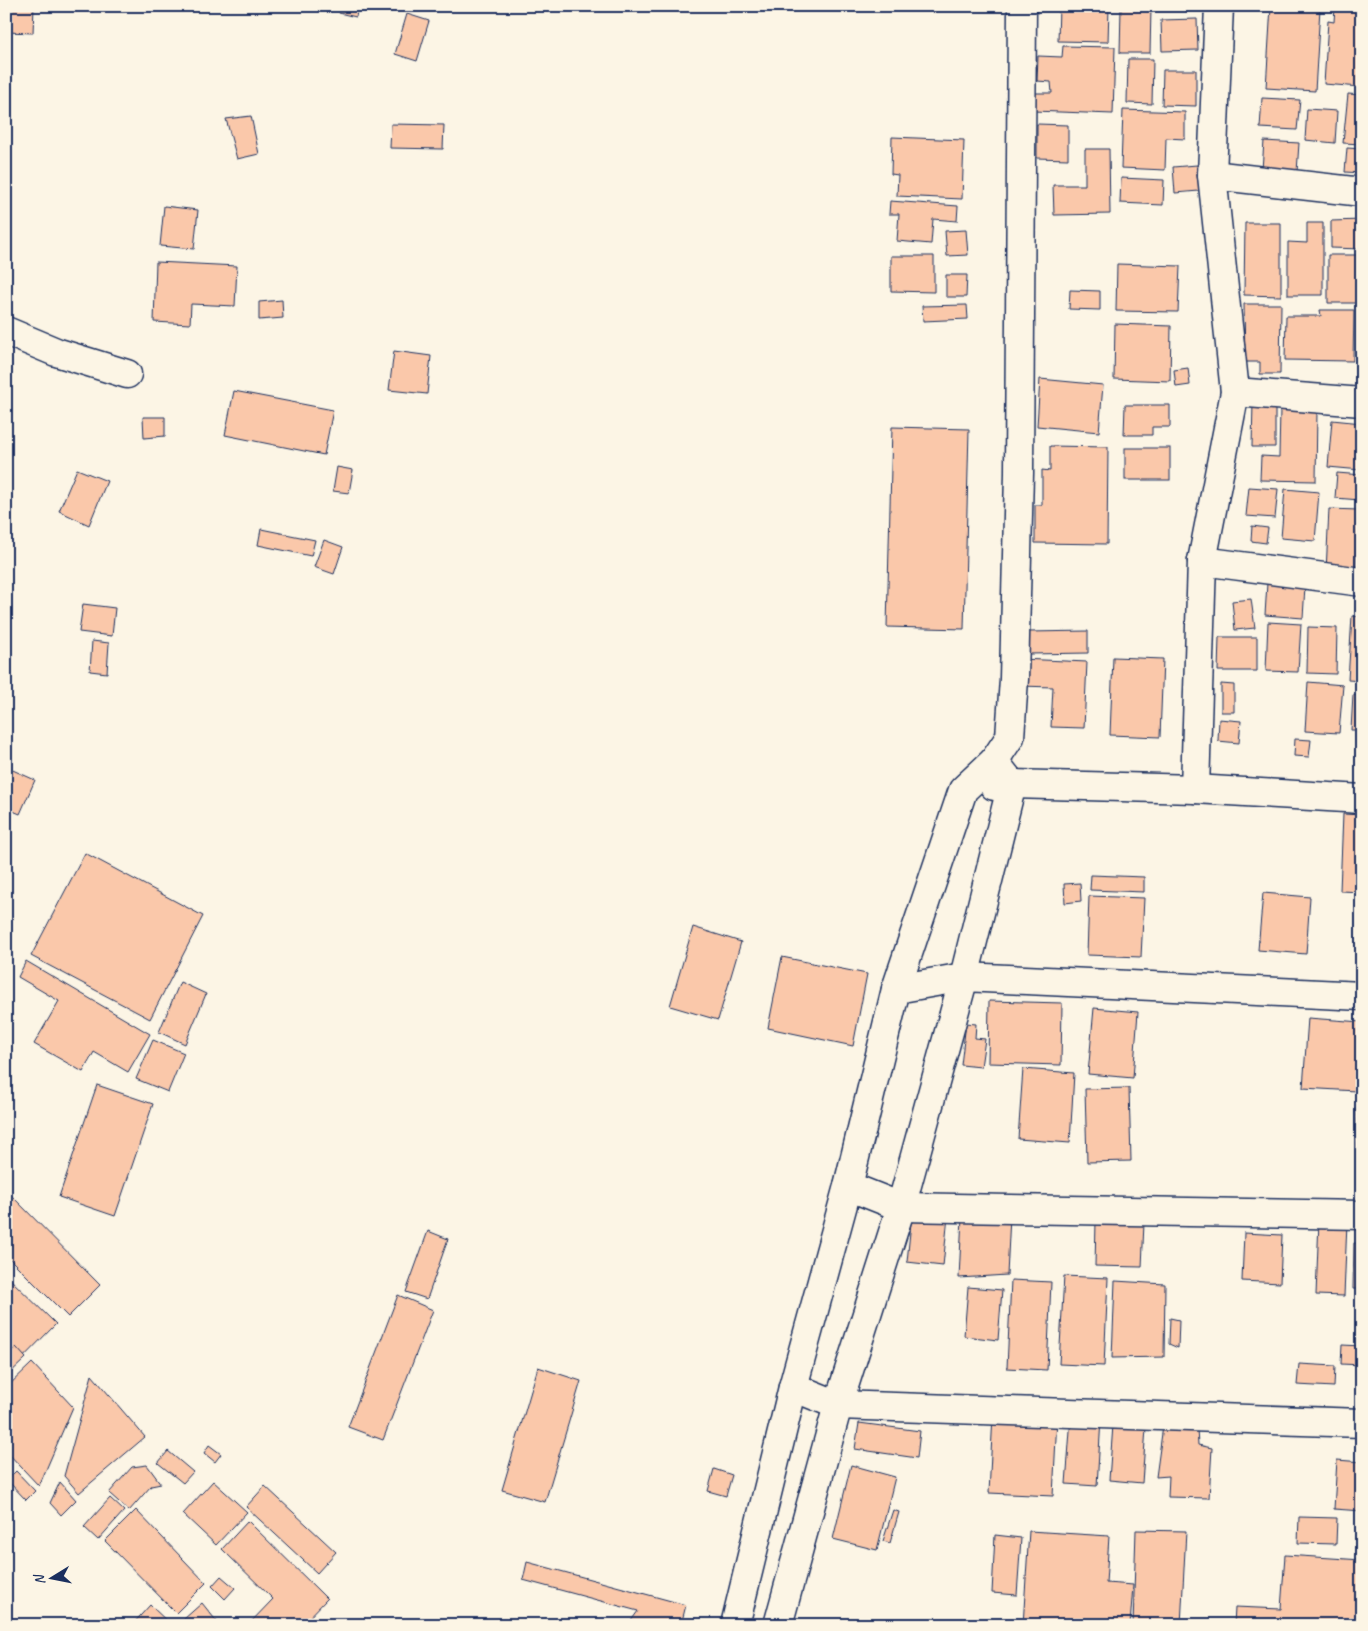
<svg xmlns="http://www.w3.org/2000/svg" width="1368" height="1631" viewBox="0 0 1368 1631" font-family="Caveat,sans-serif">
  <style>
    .building { fill: #fac8aa; stroke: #1b2f5e }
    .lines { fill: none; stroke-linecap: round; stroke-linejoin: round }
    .street-casing { stroke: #1b2f5e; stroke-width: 31 }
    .street { stroke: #fcf5e5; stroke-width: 28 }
  </style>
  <rect width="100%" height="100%" fill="#fcf5e5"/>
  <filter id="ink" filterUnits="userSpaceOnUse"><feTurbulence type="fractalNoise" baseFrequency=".02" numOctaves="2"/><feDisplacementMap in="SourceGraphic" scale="10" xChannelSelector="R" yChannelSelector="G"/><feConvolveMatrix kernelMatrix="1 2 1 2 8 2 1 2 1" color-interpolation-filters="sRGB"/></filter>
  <g filter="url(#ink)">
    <g class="building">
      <path d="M6 6H34L33 33 6 32Z"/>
      <path d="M341 6H358L356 17 339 13Z"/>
      <path d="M1059 6 1109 7 1108 42 1058 41Z"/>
      <path d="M1271 6 1320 8 1315 91 1266 88Z"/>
      <path d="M1335 6H1362L1360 87 1324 84 1328 21 1334 22Z"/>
      <path d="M1121 8H1151L1150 53H1120Z"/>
      <path d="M407 14 429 21 417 61 395 54Z"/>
      <path d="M1197 19 1198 50 1162 51 1161 20Z"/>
      <path d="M1063 46 1115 47 1113 114 1033 111V93H1052L1051 82 1037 81 1038 56 1062 57Z"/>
      <path d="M1128 59H1153L1152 104 1127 103Z"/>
      <path d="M1163 70H1196V106L1162 105Z"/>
      <path d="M1348 94 1362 95V144L1343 143Z"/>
      <path d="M1262 98 1300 100 1297 130 1260 128Z"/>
      <path d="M1307 109 1337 111 1335 143 1305 140Z"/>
      <path d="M1123 110 1185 112V139L1166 138 1165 170 1121 168Z"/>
      <path d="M251 116 259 154 237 159 226 119Z"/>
      <path d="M391 124 444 125 443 149 390 148Z"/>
      <path d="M1037 124 1068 125V159L1037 158Z"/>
      <path d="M892 137 964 140 962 199 897 196 898 175 891 174Z"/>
      <path d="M1264 141 1299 143 1297 172 1262 170Z"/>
      <path d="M1347 148 1362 149V173L1345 172Z"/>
      <path d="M1085 149H1109L1110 214 1054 215 1053 185H1085Z"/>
      <path d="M1197 165 1199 191 1175 193 1173 167Z"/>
      <path d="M1121 178 1164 180 1163 205 1120 203Z"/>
      <path d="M890 201 958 206 957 221 933 219 931 244 897 241 899 214H889Z"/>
      <path d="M164 206 198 210 194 249 160 246Z"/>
      <path d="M1362 220V249L1331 248V221Z"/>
      <path d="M1245 223H1281V296L1244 295Z"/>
      <path d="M1307 223H1323V295H1288V242L1307 243Z"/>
      <path d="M966 230 968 255 947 256 945 231Z"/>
      <path d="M1328 255H1362L1359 303H1328Z"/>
      <path d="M891 256H934V292L891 291Z"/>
      <path d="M156 262 237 266 235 306 191 304 190 324 154 322Z"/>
      <path d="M1117 264 1180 266 1178 312 1116 311Z"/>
      <path d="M946 275H967L966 297H946Z"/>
      <path d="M1070 290 1100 291V310L1069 309Z"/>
      <path d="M282 300 283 318 259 320V302Z"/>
      <path d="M1244 304H1281L1280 374H1260V362H1245Z"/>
      <path d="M967 305 968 319 923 321 922 306Z"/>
      <path d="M1320 310H1354L1353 361 1285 360 1286 316H1321Z"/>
      <path d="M1115 324 1171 326 1170 381 1114 379Z"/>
      <path d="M394 351 431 356 427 394 389 390Z"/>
      <path d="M1188 368 1190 385 1176 387 1174 370Z"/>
      <path d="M1040 379 1103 385 1099 432 1037 426Z"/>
      <path d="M234 391 333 410 324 455 225 435Z"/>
      <path d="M1253 402H1275V447H1252Z"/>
      <path d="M1125 405H1170V427H1152V435H1124Z"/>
      <path d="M1280 409 1317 410 1316 481 1260 480 1261 456 1279 457Z"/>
      <path d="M143 417H165V436L144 438Z"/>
      <path d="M1332 420 1362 423 1361 470 1328 467Z"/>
      <path d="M892 427 969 429 964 629 887 627Z"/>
      <path d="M1050 446 1108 447 1107 544 1035 543V505H1042V470L1050 471Z"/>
      <rect x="1125" y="448" width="45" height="32"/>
      <path d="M337 467 353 470 349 493 333 491Z"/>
      <path d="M77 469 107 481 89 525 59 511Z"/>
      <path d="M1337 473 1362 475 1360 500 1335 498Z"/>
      <path d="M1249 487 1278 489 1275 518 1246 516Z"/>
      <path d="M1285 489 1319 492 1315 541 1281 538Z"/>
      <path d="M1329 509 1358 510 1356 574 1326 572Z"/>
      <path d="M1252 526 1268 528 1266 543 1251 541Z"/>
      <path d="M261 529 315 540 311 556 258 545Z"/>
      <path d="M324 540 343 547 334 574 314 567Z"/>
      <path d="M1267 583 1305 586 1303 618 1265 615Z"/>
      <path d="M1251 599 1255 628 1235 630 1232 601Z"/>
      <path d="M83 604 115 608 112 636 79 632Z"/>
      <path d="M1352 616 1362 617V681L1348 680Z"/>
      <path d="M1268 622 1301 624 1298 672 1266 671Z"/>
      <path d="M1308 627 1337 628 1336 674 1307 673Z"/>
      <path d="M1088 631V653L1029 654V632Z"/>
      <path d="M1219 637H1257V671H1218Z"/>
      <path d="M92 641 109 643 107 673 90 671Z"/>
      <path d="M1113 657 1163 659 1160 737 1110 735Z"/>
      <path d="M1021 659 1087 662 1084 728 1051 727 1053 687 1020 686Z"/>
      <path d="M1308 682 1343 685 1339 733 1305 731Z"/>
      <path d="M1221 684 1234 685V712H1221Z"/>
      <path d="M1353 695 1362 696V737H1359V730H1351Z"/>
      <path d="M1219 719 1241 721 1239 743 1218 741Z"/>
      <path d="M1295 739 1311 740 1309 757 1294 756Z"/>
      <path d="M6 767 35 780 20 814 6 808Z"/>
      <path d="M1343 814 1362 815V892L1340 891Z"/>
      <path d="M85 853 203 916 150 1019 31 956Z"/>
      <path d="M1091 875 1144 877V892L1090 890Z"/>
      <path d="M1080 883 1081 901 1065 903 1064 884Z"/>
      <path d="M1263 893 1310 897 1306 954 1258 950Z"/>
      <path d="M1089 896 1144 898 1141 957 1087 955Z"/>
      <path d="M693 927 741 942 718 1020 670 1006Z"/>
      <path d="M782 957 867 974 853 1046 768 1028Z"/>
      <path d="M26 961 150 1034 128 1072 94 1052 83 1072 34 1044 59 1001 18 977Z"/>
      <path d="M180 982 206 994 185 1044 159 1032Z"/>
      <path d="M989 1001 1062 1003 1061 1065 988 1063Z"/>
      <path d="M1094 1008 1138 1012 1133 1078 1088 1074Z"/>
      <path d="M1308 1018 1361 1022 1356 1091 1303 1088Z"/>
      <path d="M966 1023 976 1024 975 1038 985 1039 981 1067 961 1065Z"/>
      <path d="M153 1040 184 1053 168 1092 136 1079Z"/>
      <path d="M1023 1069 1074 1073 1070 1143 1018 1139Z"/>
      <path d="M97 1085 153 1104 115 1216 59 1197Z"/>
      <path d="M1129 1088 1131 1161 1087 1162 1085 1089Z"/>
      <path d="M1356 1108H1362V1186H1357Z"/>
      <path d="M6 1190 100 1285 68 1317 6 1255Z"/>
      <path d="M912 1212 948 1216 943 1266 907 1262Z"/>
      <path d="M1010 1216 1007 1275 959 1278 962 1217Z"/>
      <path d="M1096 1221 1144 1223 1142 1267 1095 1266Z"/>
      <path d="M1319 1221 1347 1222 1344 1296 1316 1295Z"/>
      <path d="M428 1231 448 1239 427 1299 406 1292Z"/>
      <path d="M1244 1233 1282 1235 1280 1283 1242 1281Z"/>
      <path d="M1354 1243 1362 1244V1289H1353Z"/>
      <path d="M6 1275 56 1324 6 1375Z"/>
      <path d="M1064 1276 1108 1278 1104 1366 1059 1364Z"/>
      <path d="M1011 1280 1051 1282 1047 1370 1007 1368Z"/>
      <path d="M1115 1281 1165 1284 1164 1357 1112 1358Z"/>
      <path d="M968 1287 1002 1290 998 1340 964 1336Z"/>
      <path d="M398 1295 433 1310 383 1440 348 1427Z"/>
      <path d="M1170 1318 1179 1320 1178 1348 1169 1344Z"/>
      <path d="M1342 1345 1362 1346V1365L1341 1364Z"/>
      <path d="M16 1347 26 1358 6 1377V1356Z"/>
      <path d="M32 1363 73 1407 39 1486 6 1451V1388Z"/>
      <path d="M1299 1364 1335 1366 1334 1387 1297 1385Z"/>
      <path d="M538 1367 581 1381 545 1502 502 1490Z"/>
      <path d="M92 1375 145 1437 79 1493 64 1476Z"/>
      <path d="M993 1415 1057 1418 1053 1496 989 1493Z"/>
      <path d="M1071 1417 1101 1419 1097 1486 1066 1484Z"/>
      <path d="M859 1423 920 1431 917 1458 855 1449Z"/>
      <path d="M1113 1425 1146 1428 1142 1483 1109 1480Z"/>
      <path d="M1163 1426 1197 1428 1198 1445 1212 1448 1209 1498 1168 1497 1169 1476 1156 1477Z"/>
      <path d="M209 1445 221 1454 215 1462 204 1453Z"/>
      <path d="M168 1451 193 1472 183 1483 158 1463Z"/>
      <path d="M1337 1460 1362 1462V1511L1334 1509Z"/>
      <path d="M147 1465 161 1484 151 1486 129 1511 109 1493 132 1467Z"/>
      <path d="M851 1465 895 1477 877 1550 833 1539Z"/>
      <path d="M714 1469 732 1475 726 1496 708 1491Z"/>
      <path d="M16 1471 35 1491 26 1500 7 1480Z"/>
      <path d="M213 1481 247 1512 216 1545 183 1514Z"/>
      <path d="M60 1482 76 1500 61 1515 50 1503Z"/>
      <path d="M265 1486 336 1552 317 1573 246 1507Z"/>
      <path d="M110 1498 124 1511 98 1540 84 1527Z"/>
      <path d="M136 1510 206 1583 176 1613 105 1541Z"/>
      <path d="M893 1510 899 1512 890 1543 883 1541Z"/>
      <path d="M1299 1517 1337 1518 1336 1544 1298 1543Z"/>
      <path d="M248 1521 327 1599 302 1625H248L273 1599 222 1549Z"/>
      <path d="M1136 1530 1186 1531 1181 1625H1133Z"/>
      <path d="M1029 1531 1109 1536 1106 1583 1133 1585 1130 1625H1023Z"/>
      <path d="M995 1535 1021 1538 1017 1595 992 1593Z"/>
      <path d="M1285 1555 1362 1560 1360 1625H1234L1235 1607 1281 1609Z"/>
      <path d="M527 1562 686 1605 681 1625H628L638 1611 523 1580Z"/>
      <path d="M221 1576 235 1588 225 1599 212 1586Z"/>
      <path d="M202 1603 218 1623 216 1625H189L184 1619Z"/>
      <path d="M150 1605 171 1625H132Z"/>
    </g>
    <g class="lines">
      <defs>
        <g id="street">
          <path d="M1212 175 1362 192"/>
          <path d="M6 331 56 352 127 374"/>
          <path d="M1235 392 1362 402"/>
          <path d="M1202 561 1362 582"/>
          <path d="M994 786 1012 784 1195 789 1362 799"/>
          <path d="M1195 789 1202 561 1235 392 1212 175 1219 6"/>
          <path d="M896 989 964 977 1362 996"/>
          <path d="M848 1186 901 1207 1362 1215"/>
          <path d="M793 1387 838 1405 1362 1423"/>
          <path d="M735 1625 793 1387 848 1186 896 989 963 790 994 761 1010 737 1014 679 1019 473 1022 6"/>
          <path d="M778 1625 838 1405 901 1207 964 977 1012 784 994 761"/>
        </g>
      </defs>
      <use href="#street" class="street-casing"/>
      <use href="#street" class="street"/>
    </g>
  </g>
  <rect width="1368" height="1631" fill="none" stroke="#fcf5e5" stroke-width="25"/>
  <rect x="12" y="12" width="1343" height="1606" fill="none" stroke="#1b2f5e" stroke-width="2" filter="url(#ink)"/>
  <g transform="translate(52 1578) rotate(260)" stroke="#fcf5e5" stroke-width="4" paint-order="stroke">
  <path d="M0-4L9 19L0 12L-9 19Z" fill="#1b2f5e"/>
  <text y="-8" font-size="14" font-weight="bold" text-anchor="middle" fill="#1b2f5e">N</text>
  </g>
</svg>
